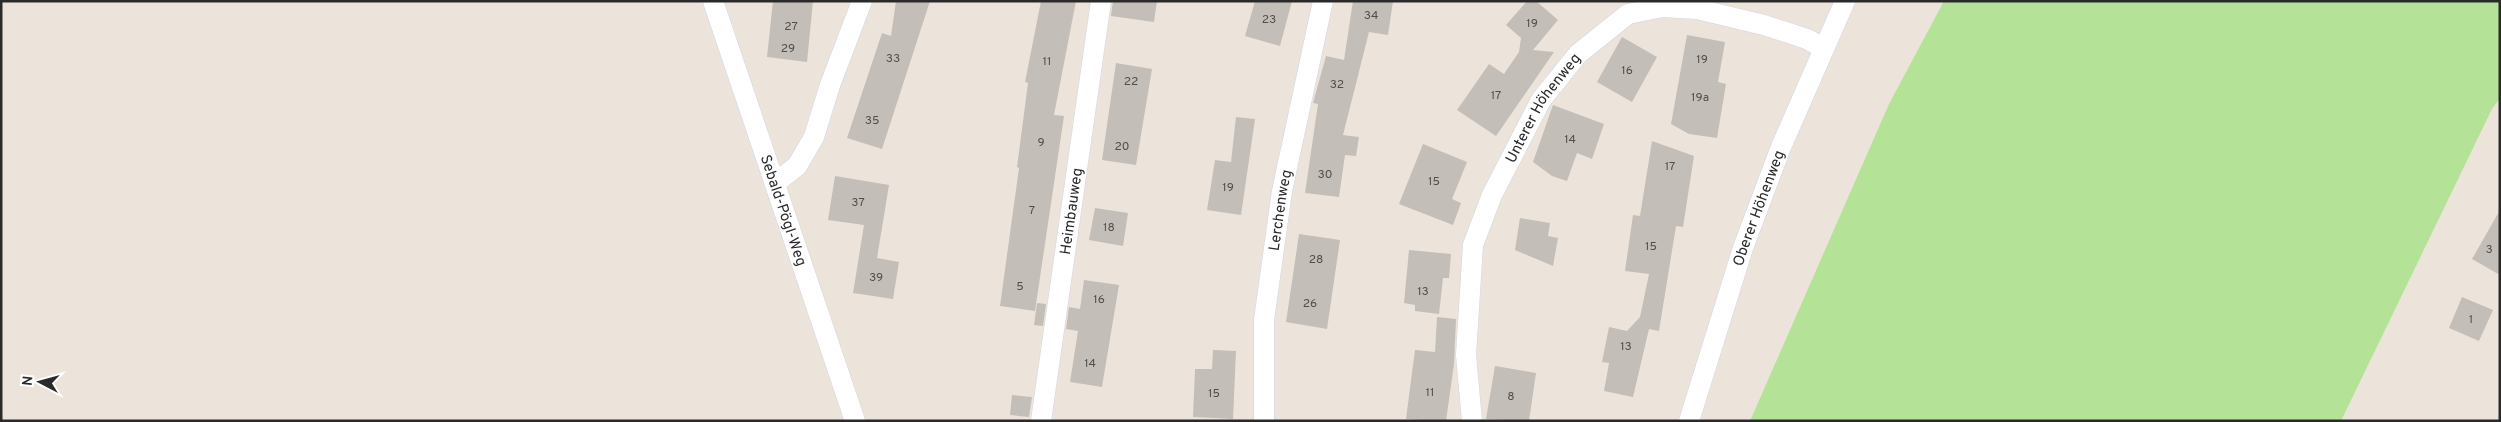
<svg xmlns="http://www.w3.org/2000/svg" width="2501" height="422" viewBox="0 0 2501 422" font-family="Overpass,sans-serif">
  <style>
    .green { fill: #b4e397 }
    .building { fill: #c4beb8 }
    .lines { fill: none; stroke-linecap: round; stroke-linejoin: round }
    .street-casing { stroke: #d1d5e3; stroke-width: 21 }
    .street { stroke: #fff; stroke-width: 20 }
    .labels { text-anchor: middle; stroke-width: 5; stroke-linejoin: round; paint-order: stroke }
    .number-label { font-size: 12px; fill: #504f4e }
    .street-label { font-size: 15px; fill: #2a2a2a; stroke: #fff }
  </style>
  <rect width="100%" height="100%" fill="#ece4db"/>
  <path class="green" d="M1944 1H2500V98L2492 109 2341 421H1750L1889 104Z"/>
  <g class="building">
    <path d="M773 1H813L807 62 767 57Z"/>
    <path d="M896 1H930L882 149 847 138 882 33 891 36Z"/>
    <path d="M1041 1H1076L1054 115 1064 116 1035 311 1000 306 1019 168 1017 167 1028 83 1025 82Z"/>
    <path d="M1113 1H1157L1154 22 1111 16Z"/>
    <path d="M1255 1H1292L1280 46 1245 36Z"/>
    <path d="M1353 1H1393L1388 35 1369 32 1343 135 1359 137 1356 156 1345 155 1339 197 1305 193 1318 104 1313 103 1326 56 1344 60Z"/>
    <path d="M1527 1H1536L1558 20 1533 50 1554 52 1496 136 1457 110 1489 64 1504 74 1519 52 1521 38 1506 25Z"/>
    <path d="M1687 35 1725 42 1718 82 1726 84 1717 138 1689 134 1671 124Z"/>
    <path d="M1622 37 1657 57 1632 102 1597 82Z"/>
    <path d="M1116 63 1152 69 1136 165 1102 160Z"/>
    <path d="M1553 105 1604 124 1592 159 1577 153 1567 181 1552 176 1533 162Z"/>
    <path d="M1236 117 1255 119 1241 215 1207 210 1215 160 1231 162Z"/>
    <path d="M1652 141 1694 156 1683 227 1676 226 1659 331 1649 329 1633 397 1604 391 1609 363 1602 362 1609 327 1627 331 1640 317 1649 274 1625 271 1633 215 1640 216Z"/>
    <path d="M1423 144 1467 162 1452 199 1461 203 1453 225 1399 204Z"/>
    <path d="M835 176 889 185 877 258 899 262 893 299 853 293 864 225 828 220Z"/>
    <path d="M1095 208 1128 213 1123 246 1089 240Z"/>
    <path d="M2500 210V275L2472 259Z"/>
    <path d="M1520 218 1550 223 1548 236 1558 238 1553 266 1515 250Z"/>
    <path d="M1299 234 1340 240 1327 329 1286 322Z"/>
    <path d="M1409 250 1451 254 1449 278H1443L1439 314 1415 311V305L1404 303Z"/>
    <path d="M1084 280 1119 285 1102 387 1070 382 1078 331 1066 329 1069 307 1080 309Z"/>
    <path d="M2462 297 2493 310 2479 341 2449 328Z"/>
    <path d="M1037 303 1046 304 1043 326 1034 325Z"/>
    <path d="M1437 317 1456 319 1454 364 1446 421 1406 419 1415 350 1435 352Z"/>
    <path d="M1213 350 1236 351 1233 419 1193 417 1195 369H1212Z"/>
    <path d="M1495 366 1536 373 1529 421 1486 419Z"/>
    <path d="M1012 395 1032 397 1029 417 1010 415Z"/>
  </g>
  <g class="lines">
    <defs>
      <g id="street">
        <path id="s1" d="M713 1 855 421"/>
        <path d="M775 183 797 166 814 137 830 85 862 1"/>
        <path id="s2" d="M1041 421 1101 1"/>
        <path id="s3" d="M1264 421V320L1282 191 1323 1"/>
        <path id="s4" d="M1472 421 1466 355 1473 245 1492 195 1541 100 1578 54 1628 14 1662 7 1697 9 1764 25 1807 39 1823 48"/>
        <path id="s5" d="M1689 421 1743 248 1781 147 1845 1"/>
      </g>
    </defs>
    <use href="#street" class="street-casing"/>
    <use href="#street" class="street"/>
  </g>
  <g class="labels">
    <g class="number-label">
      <text x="1371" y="19">34</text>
      <text x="1269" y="23">23</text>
      <text x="1532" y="27">19</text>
      <text x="791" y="30">27</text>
      <text x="788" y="52">29</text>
      <text x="893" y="62">33</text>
      <text x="1702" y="63">19</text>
      <text x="1047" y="65">11</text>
      <text x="1627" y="74">16</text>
      <text x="1131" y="85">22</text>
      <text x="1337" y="88">32</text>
      <text x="1496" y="99">17</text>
      <text x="1700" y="101">19a</text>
      <text x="872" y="124">35</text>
      <text x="1570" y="143">14</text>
      <text x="1041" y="146">9</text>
      <text x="1122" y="150">20</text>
      <text x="1670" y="170">17</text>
      <text x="1325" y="178">30</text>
      <text x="1434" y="185">15</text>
      <text x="1228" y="191">19</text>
      <text x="858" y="206">37</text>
      <text x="1032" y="214">7</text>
      <text x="1109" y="231">18</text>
      <text x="1651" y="250">15</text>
      <text x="2489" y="253">3</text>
      <text x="1316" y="263">28</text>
      <text x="876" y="281">39</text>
      <text x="1020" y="290">5</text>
      <text x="1423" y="295">13</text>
      <text x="1099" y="303">16</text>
      <text x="1310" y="307">26</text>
      <text x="2471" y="323">1</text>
      <text x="1626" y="350">13</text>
      <text x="1090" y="367">14</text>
      <text x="1430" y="396">11</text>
      <text x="1214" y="397">15</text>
      <text x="1511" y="400">8</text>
    </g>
    <g class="street-label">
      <text dy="5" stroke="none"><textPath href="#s4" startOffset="331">Unterer Höhenweg</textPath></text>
      <text dy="5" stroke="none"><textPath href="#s5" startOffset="224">Oberer Höhenweg</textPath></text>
      <text dy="5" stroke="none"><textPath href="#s3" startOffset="212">Lerchenweg</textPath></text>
      <text dy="5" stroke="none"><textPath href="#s1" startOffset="221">Sebald-Pögl-Weg</textPath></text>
      <text dy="5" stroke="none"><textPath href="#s2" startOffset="212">Heimbauweg</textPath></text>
    </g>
  </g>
  <rect width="2501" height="422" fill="none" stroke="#2a2a2a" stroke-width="5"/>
  <g transform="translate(40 382) rotate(276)" stroke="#ffffff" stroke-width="4" paint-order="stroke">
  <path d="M0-4L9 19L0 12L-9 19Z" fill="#2a2a2a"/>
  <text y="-8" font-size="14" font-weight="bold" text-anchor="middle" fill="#2a2a2a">N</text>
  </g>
</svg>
